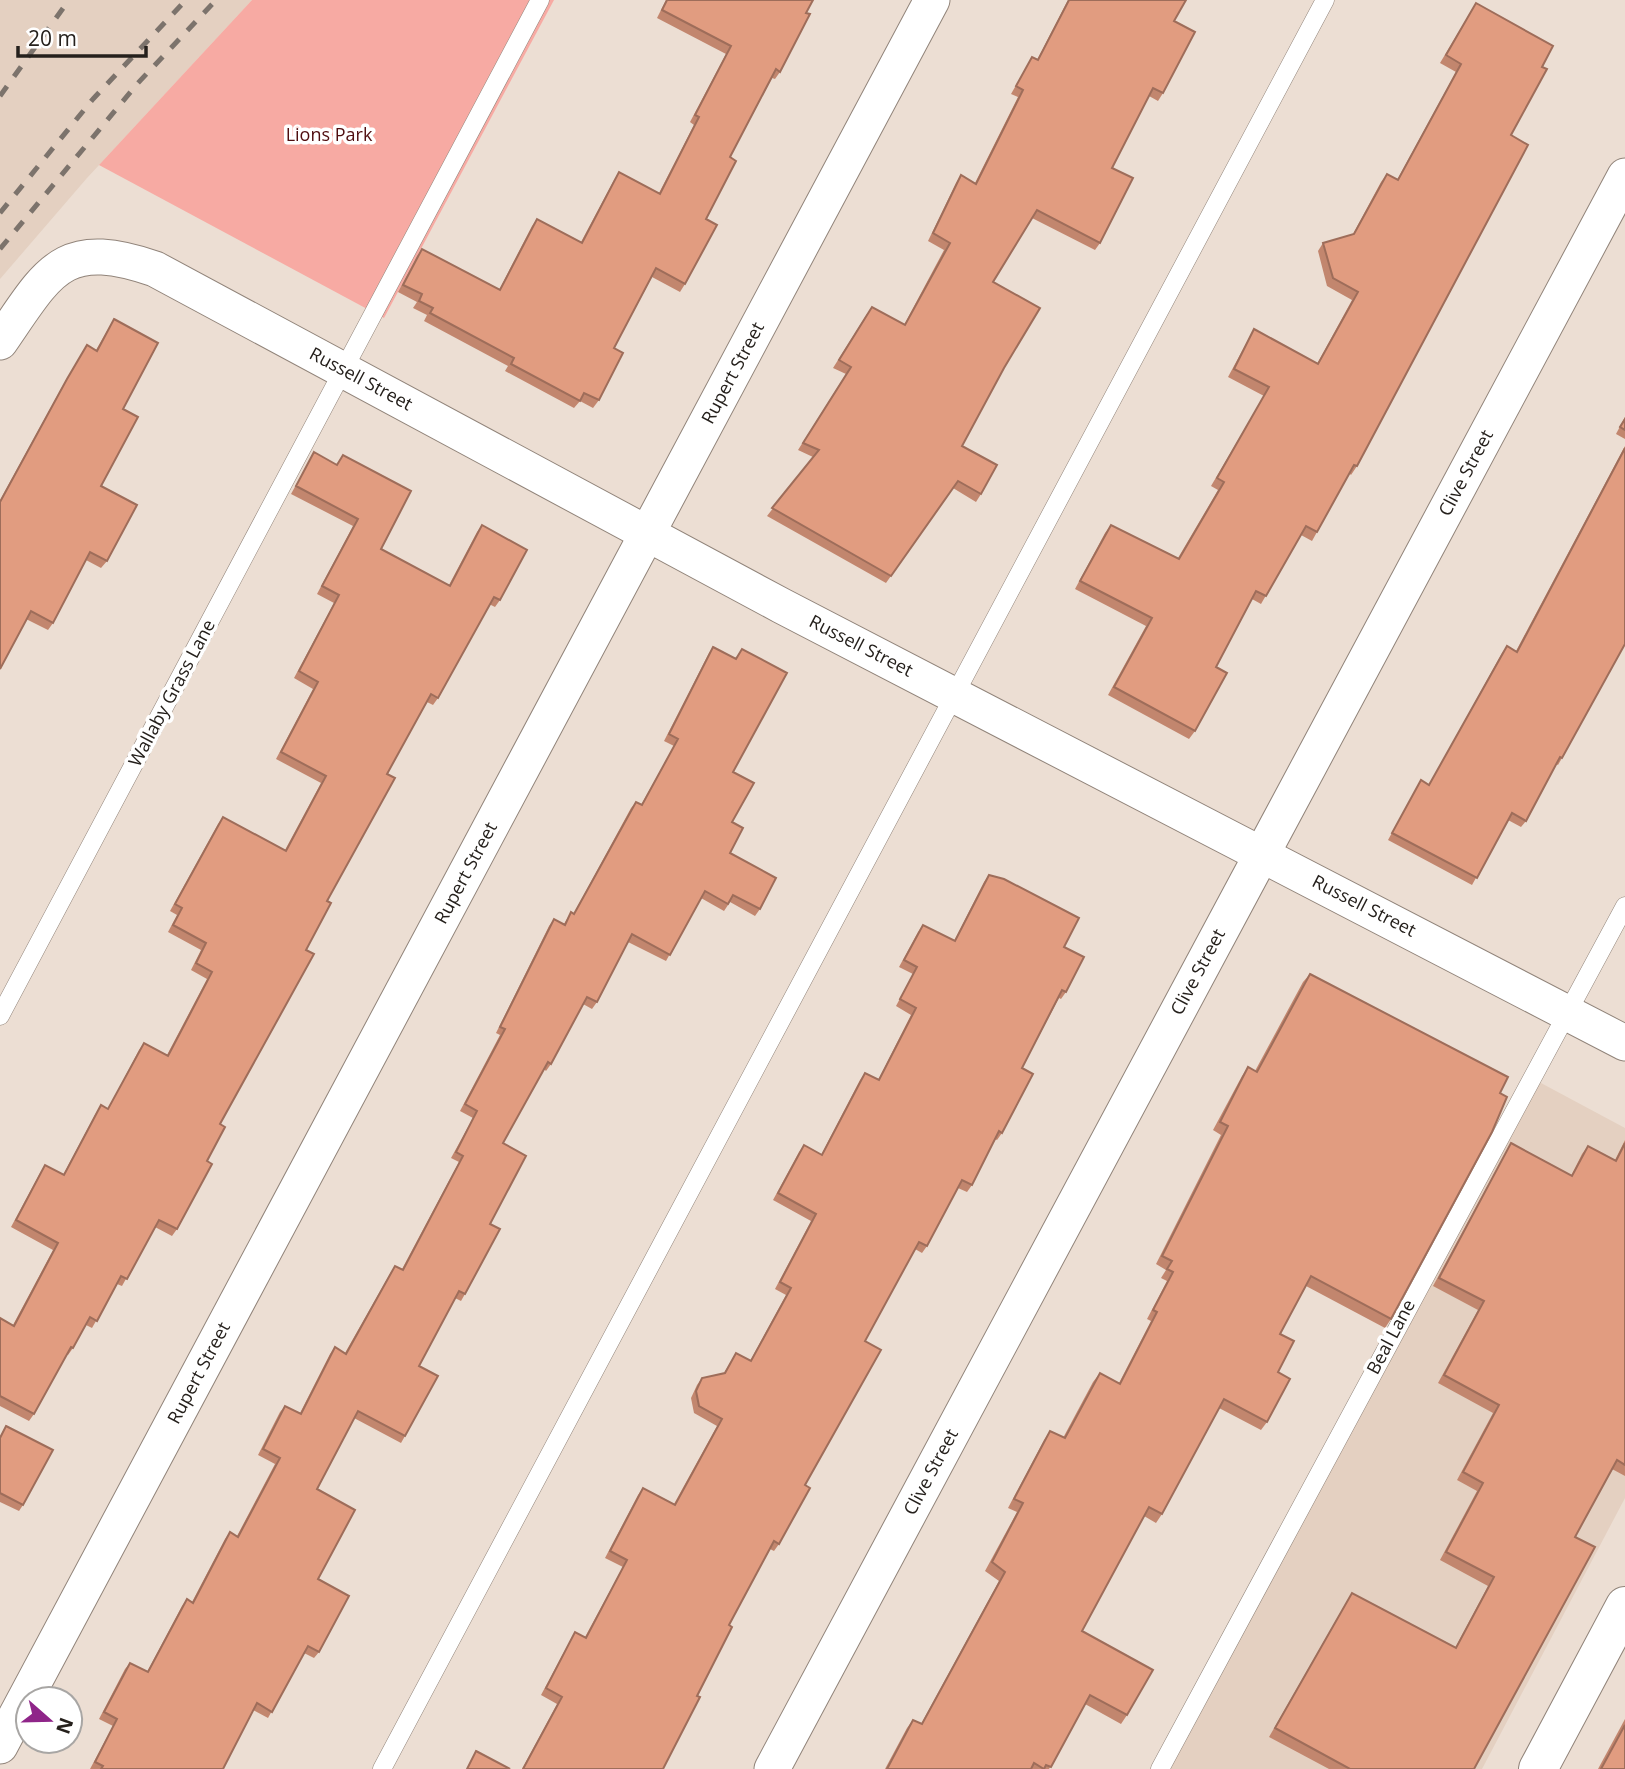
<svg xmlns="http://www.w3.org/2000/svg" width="1625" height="1769" viewBox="0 0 1625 1769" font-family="'Open Sans',sans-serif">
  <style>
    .built { fill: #e4d0c1 }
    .green { fill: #f7aaa3 }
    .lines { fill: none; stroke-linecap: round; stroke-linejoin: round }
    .lane-casing { stroke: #91847a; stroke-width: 19 }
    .street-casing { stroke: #91847a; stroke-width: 37 }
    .secondary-casing { stroke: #91847a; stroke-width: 40 }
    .lane { stroke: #fff; stroke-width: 18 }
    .street { stroke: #fff; stroke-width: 35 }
    .secondary { stroke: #fff; stroke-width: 38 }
    .rail { stroke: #7c736c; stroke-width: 5; stroke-dasharray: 12 12; stroke-linecap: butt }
    .wall { fill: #c2866e }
    .building { fill: #e19c80; stroke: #9e6d5a; stroke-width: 2 }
    .labels { text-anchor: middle; stroke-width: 7; stroke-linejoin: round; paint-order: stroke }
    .park-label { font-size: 18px; fill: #4f0d0f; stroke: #fff }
    .street-label { font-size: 18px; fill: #25201c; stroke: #fff }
  </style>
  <rect width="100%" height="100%" fill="#ecded3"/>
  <g class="built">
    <path d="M0 0H252L87 178 0 279Z"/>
    <path d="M1526 1075 1625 1128V1498L1482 1769H1152Z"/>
  </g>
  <path class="green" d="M252 0H554L384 318 99 165Z"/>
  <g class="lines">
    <defs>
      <g id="lane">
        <path d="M0 1016 540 0"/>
        <path d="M382 1769 1325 0"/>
        <path d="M1160 1769 1625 906"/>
      </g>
      <g id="street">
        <path d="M0 342C49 271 62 237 155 269L782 606 1625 1043"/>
        <path d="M0 1746 932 0"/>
        <path d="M772 1769 1625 176"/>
      </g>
      <path id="secondary" d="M1538 1769 1625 1606"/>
    </defs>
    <use href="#lane" class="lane-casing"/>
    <use href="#street" class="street-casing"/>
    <use href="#secondary" class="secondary-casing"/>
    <use href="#lane" class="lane"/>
    <use href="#street" class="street"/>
    <use href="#secondary" class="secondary"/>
    <g class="rail">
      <path d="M0 96 69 0"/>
      <path d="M0 213 93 99 186 0"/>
      <path d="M0 249 138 83 216 0"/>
    </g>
  </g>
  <g class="wall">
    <path d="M666 0H813L806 13 780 72 775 79 772 78 730 157 706 219 685 284 680 292 652 277 614 348 599 400 593 408 580 401 574 408 505 371 508 366 424 321 427 315 413 308 417 302 398 292 417 256 422 249 499 290 532 226 537 219 581 242 614 180 619 172 659 193 694 125 690 122 726 54 657 18Z"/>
    <path d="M1068 0H1186L1174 21 1163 93 1158 101 1149 96 1112 168 1100 243 1095 250 1032 218 993 282 1004 368 962 446 981 494 976 502 953 488 886 583 767 516 813 457 798 450 846 374 833 368 867 314 904 325 944 250 928 241 956 183 961 175 975 183 1018 97 1011 94 1032 57 1037 60Z"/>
    <path d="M1476 3 1542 67 1357 466 1351 475 1349 473 1317 532 1312 541 1301 535 1261 604 1252 599 1216 667 1195 731 1189 739 1108 695 1146 626 1075 589 1105 533 1111 525 1178 558 1218 490 1211 486 1264 396 1228 377 1249 338 1254 329 1317 364 1352 300 1327 286 1318 251 1323 243 1353 234 1381 182 1387 174 1397 180 1456 72 1440 63Z"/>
    <path d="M114 319 123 409 101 486 107 561 101 568 86 560 53 623 48 630 26 619 0 669V500L62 387 82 353 87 345 96 350Z"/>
    <path d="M1625 417V439L1616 434Z"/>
    <path d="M1625 446V644L1562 758 1558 765 1556 764 1526 821 1521 827 1508 820 1472 885 1388 840 1421 780 1429 785 1502 653 1507 646 1516 651Z"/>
    <path d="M314 452 336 465 343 455 381 549 449 585 477 532 482 525 500 600 495 607 489 604 438 698 433 705 427 702 387 774 327 901 306 950 220 1124 207 1161 177 1229 172 1236 155 1227 122 1286 117 1284 92 1328 86 1325 73 1348 68 1355 66 1354 34 1414 29 1421 0 1406V1318L13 1325 53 1250 11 1227 40 1173 45 1165 63 1175 96 1113 101 1105 108 1109 139 1050 144 1043 167 1055 207 979 191 970 201 950 168 932 177 915 170 911 218 824 223 817 285 850 321 783 276 759 313 689 294 678 334 603 317 594 353 526 291 494Z"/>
    <path d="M713 647 735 659 742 649 733 772 732 822 730 853 760 909 755 916 730 902 724 911 701 898 666 961 628 942 597 1002 592 1009 583 1004 551 1064 546 1071 544 1069 503 1143 490 1224 465 1294 461 1301 455 1298 419 1366 405 1436 401 1443 354 1418 317 1489 319 1652 314 1658 304 1653 268 1718 253 1710 223 1769H90L113 1726 99 1719 125 1669 130 1663 147 1672 182 1606 187 1599 192 1602 225 1539 230 1532 237 1536 275 1464 258 1455 280 1412 285 1406 300 1413 330 1354 335 1347 345 1353 391 1272 395 1266 402 1269 459 1162 451 1158 473 1118 460 1111 500 1035 496 1033 549 926 554 919 564 924 571 912 574 913 631 808 636 802 641 805 674 746 664 741 709 653Z"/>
    <path d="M989 875 1064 947 1066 992 1061 999 1059 998 1022 1068 1002 1133 997 1140 995 1139 972 1185 967 1192 958 1188 927 1246 922 1253 915 1249 865 1341 779 1544 774 1551 770 1549 729 1625 663 1769H522L557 1704 541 1695 571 1639 575 1632 585 1637 623 1567 605 1558 638 1495 643 1488 674 1504 717 1426 694 1413 691 1398 697 1385 702 1378 724 1373 736 1353 750 1361 786 1295 775 1289 811 1221 773 1200 799 1152 804 1145 821 1155 860 1080 865 1073 878 1080 911 1015 896 1006 913 974 899 967 918 932 923 925 954 941 984 882Z"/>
    <path d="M1310 974 1391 1319 1385 1328 1306 1286 1280 1334 1278 1372 1267 1422 1261 1430 1219 1408 1162 1514 1156 1523 1144 1516 1082 1631 1127 1715 1121 1724 1085 1704 1049 1769H885L907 1728 913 1720 921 1724 999 1581 985 1571 1017 1512 1008 1508 1044 1440 1050 1431 1063 1438 1093 1382 1100 1373 1119 1383 1151 1321 1147 1319 1167 1281 1161 1278 1166 1270 1156 1264 1221 1135 1213 1130 1242 1076 1248 1067 1255 1071 1303 982Z"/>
    <path d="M1625 1140V1476L1612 1469 1575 1537 1474 1769H1329L1269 1737 1347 1601 1352 1593 1455 1648 1488 1586 1440 1560 1477 1491 1457 1480 1493 1413 1438 1383 1478 1310 1433 1286 1506 1152 1511 1143 1571 1176 1582 1154 1588 1146 1615 1160Z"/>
    <path d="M6 1426 23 1505 19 1511 0 1502V1436Z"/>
    <path d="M1625 1719V1769H1598Z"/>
  </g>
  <g class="building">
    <path d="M667 0H813L806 13 810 14 780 72 776 69 730 157 736 161 706 219 717 225 685 284 656 268 614 348 623 353 599 400 584 393 580 401 511 364 514 358 430 313 433 308 419 301 422 294 403 285 422 249 500 290 537 219 582 243 619 172 660 194 699 117 695 115 731 46 662 10Z"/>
    <path d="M1069 0H1186L1174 21 1195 32 1163 93 1153 88 1112 168 1133 178 1100 243 1037 210 993 282 1040 308 1004 368 962 446 997 465 981 494 958 481 891 576 772 508 819 450 803 443 851 367 839 360 872 307 905 325 950 243 933 233 961 175 976 184 1023 90 1016 86 1032 57 1038 60Z"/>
    <path d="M1476 3 1553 46 1542 67 1547 69 1511 135 1528 145 1357 466 1354 465 1317 532 1306 526 1266 596 1256 591 1216 667 1227 673 1195 731 1114 687 1152 618 1080 581 1111 525 1179 559 1224 482 1217 478 1269 387 1234 369 1254 329 1318 364 1358 292 1333 278 1323 243 1354 234 1387 174 1398 180 1461 64 1446 55Z"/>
    <path d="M114 319 158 343 123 409 138 417 101 486 137 505 107 561 90 552 53 623 31 611 0 669V502L67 379 87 345 97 351Z"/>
    <path d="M1625 419V430L1620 427Z"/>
    <path d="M1625 448V644L1562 758 1560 757 1526 821 1512 813 1477 878 1392 833 1421 780 1429 785 1507 646 1517 652Z"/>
    <path d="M314 452 337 465 343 455 411 491 381 549 450 586 482 525 527 550 500 600 494 597 438 698 431 694 387 774 395 778 327 901 331 903 306 950 314 954 220 1124 225 1127 207 1161 212 1164 177 1229 159 1220 127 1279 121 1276 97 1321 90 1317 73 1348 71 1347 34 1414 0 1396V1318L14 1326 58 1243 16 1220 45 1165 64 1175 101 1105 108 1109 144 1043 168 1056 212 972 196 963 206 943 173 925 182 908 175 904 223 817 286 851 326 776 281 752 318 682 299 671 339 595 322 586 358 519 296 486Z"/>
    <path d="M713 647 736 659 742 649 787 673 733 772 754 783 732 822 743 828 730 853 776 878 760 909 733 895 728 904 705 891 670 955 632 934 597 1002 587 997 551 1064 548 1062 503 1143 526 1156 490 1224 500 1229 465 1294 459 1291 419 1366 438 1376 405 1436 358 1411 317 1489 355 1510 318 1579 349 1596 319 1652 308 1646 272 1712 257 1703 223 1769H101L103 1766 95 1762 117 1719 104 1712 130 1663 148 1672 187 1599 193 1603 230 1532 238 1537 280 1458 263 1449 285 1406 301 1414 335 1347 346 1354 395 1266 403 1270 463 1156 456 1152 477 1111 465 1104 505 1029 500 1027 554 919 565 925 571 912 574 914 636 802 642 805 678 739 669 734Z"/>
    <path d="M989 875 1004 879 1079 918 1064 947 1084 957 1066 992 1062 990 1022 1068 1033 1074 1002 1133 999 1131 972 1185 962 1180 927 1246 919 1242 865 1341 881 1350 805 1485 810 1488 779 1544 774 1541 729 1625 732 1627 697 1696 700 1697 663 1769H523L562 1697 546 1688 575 1632 586 1638 627 1560 610 1551 643 1488 675 1505 722 1419 699 1406 696 1391 702 1378 725 1373 736 1353 751 1361 791 1288 780 1282 816 1214 778 1193 804 1145 822 1155 865 1073 879 1080 916 1008 900 999 917 967 904 960 923 925 955 941Z"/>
    <path d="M1310 974 1508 1077 1500 1093 1507 1097 1492 1132 1391 1319 1311 1276 1280 1334 1294 1341 1278 1372 1290 1379 1267 1422 1224 1399 1162 1514 1149 1507 1082 1631 1153 1670 1127 1715 1090 1695 1051 1767 1046 1765 1044 1769 1034 1763 1031 1769H887L913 1720 922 1724 1005 1572 992 1562 1023 1503 1014 1499 1050 1431 1065 1438 1100 1373 1120 1384 1157 1312 1153 1310 1173 1272 1167 1269 1172 1261 1162 1256 1228 1126 1220 1122 1248 1067 1257 1072Z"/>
    <path d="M1511 1143 1572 1176 1588 1146 1616 1161 1625 1143V1465L1617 1460 1575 1537 1595 1547 1474 1769H1350L1275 1728 1352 1593 1456 1648 1494 1577 1446 1552 1483 1483 1463 1472 1499 1405 1444 1375 1484 1301 1439 1278Z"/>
    <path d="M6 1426 53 1450 23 1505 0 1493V1438Z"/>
    <path d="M1625 1725V1769H1601Z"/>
    <path d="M476 1751 510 1769H467Z"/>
  </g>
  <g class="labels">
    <g class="park-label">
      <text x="329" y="141">Lions Park</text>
    </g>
    <g class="street-label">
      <text transform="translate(733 373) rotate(-62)" y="6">Rupert Street</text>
      <text transform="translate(361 379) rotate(28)" y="6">Russell Street</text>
      <text transform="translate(1466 473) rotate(-62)" y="6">Clive Street</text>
      <text transform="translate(861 646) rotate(27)" y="6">Russell Street</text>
      <text transform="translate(172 693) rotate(-62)" y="6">Wallaby Grass Lane</text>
      <text transform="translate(466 873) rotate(-62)" y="6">Rupert Street</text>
      <text transform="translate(1364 906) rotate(27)" y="6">Russell Street</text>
      <text transform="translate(1198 972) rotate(-62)" y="6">Clive Street</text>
      <text transform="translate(1391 1337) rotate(-62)" y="6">Beal Lane</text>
      <text transform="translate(199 1373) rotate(-62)" y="6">Rupert Street</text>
      <text transform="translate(931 1472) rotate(-62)" y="6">Clive Street</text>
    </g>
  </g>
  <g transform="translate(49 1720) rotate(110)"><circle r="33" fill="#ffffff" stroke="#a8a6a4" stroke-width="2"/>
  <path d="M0-5L12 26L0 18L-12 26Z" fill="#8f2589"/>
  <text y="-10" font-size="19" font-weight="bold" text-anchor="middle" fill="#25201c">N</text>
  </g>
  <path d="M18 46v10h128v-10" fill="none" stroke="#25201c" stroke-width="3.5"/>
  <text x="28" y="46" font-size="21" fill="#25201c" stroke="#ffffff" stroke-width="5" paint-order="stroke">20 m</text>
</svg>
